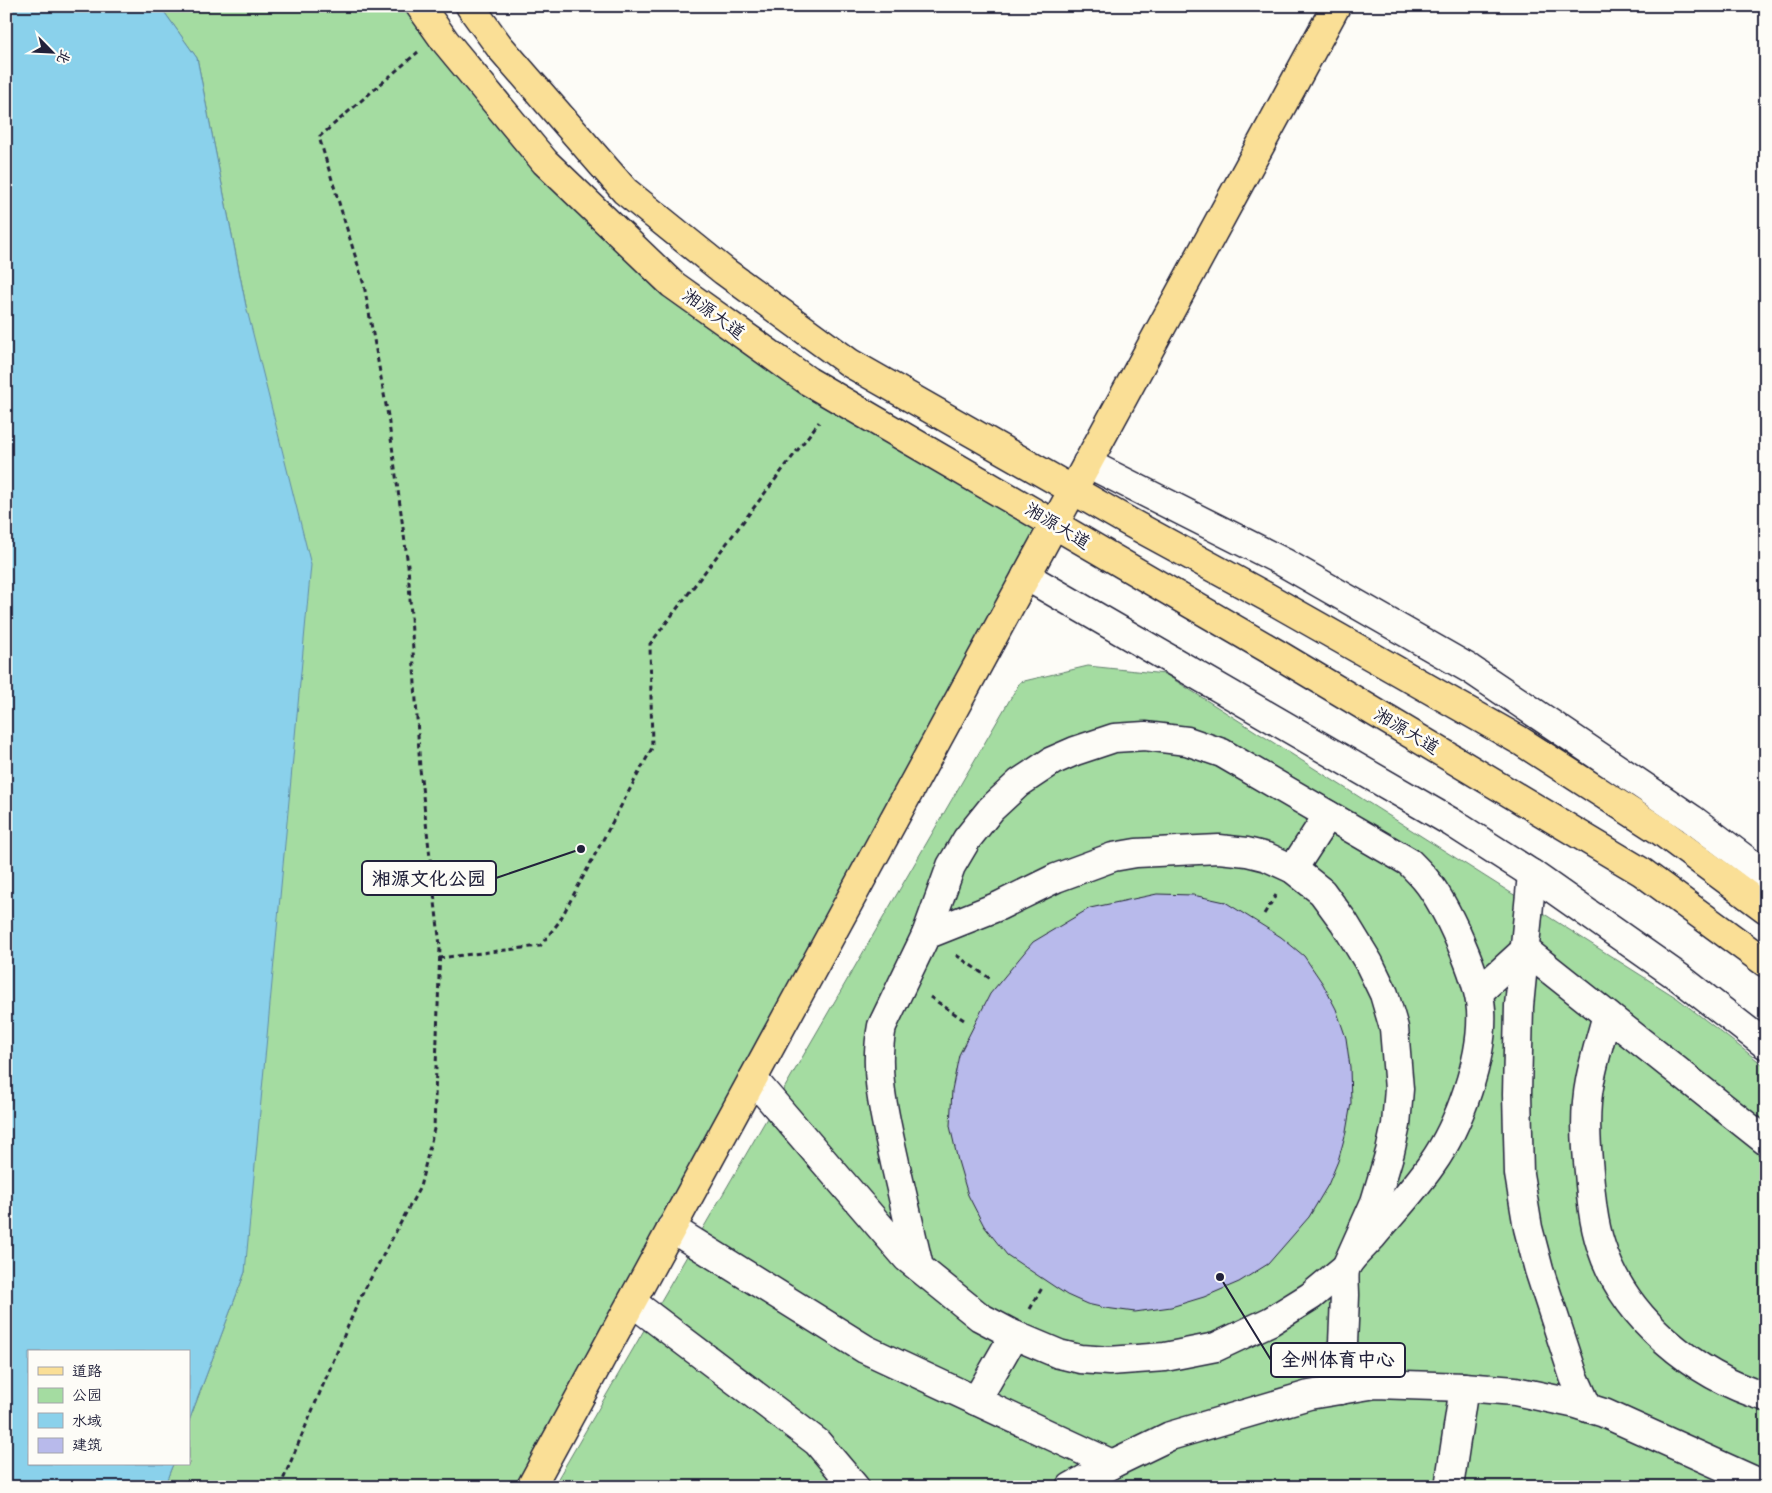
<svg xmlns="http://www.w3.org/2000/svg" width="1772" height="1493" viewBox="0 0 1772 1493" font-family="'Comic Neue','LXGW WenKai TC',sans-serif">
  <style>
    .green { fill: #a4dca1; stroke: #637f6e }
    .water { fill: #8ad1eb; stroke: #608ba5 }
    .building { fill: #b8baeb; stroke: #22223b }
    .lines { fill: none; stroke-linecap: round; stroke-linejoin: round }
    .minor-casing { stroke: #22223b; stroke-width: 31 }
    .major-casing { stroke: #22223b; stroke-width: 31 }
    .path { stroke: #22223b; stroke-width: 3; stroke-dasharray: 5 4; stroke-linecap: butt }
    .minor { stroke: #fdfcf7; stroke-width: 28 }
    .major { stroke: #fadf96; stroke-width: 28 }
    .labels { text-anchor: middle; stroke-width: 5; stroke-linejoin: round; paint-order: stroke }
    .street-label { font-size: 18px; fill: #22223b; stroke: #fdfcf7 }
    .leader { fill: none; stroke: #22223b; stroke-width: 2 }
    .callout-dot { fill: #22223b; stroke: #fdfcf7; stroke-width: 2 }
    .callout { fill: #fdfcf7; stroke: #22223b; stroke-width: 2 }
    .callout-label { font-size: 19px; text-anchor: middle; font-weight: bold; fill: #22223b }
  </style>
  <rect width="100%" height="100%" fill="#fdfcf7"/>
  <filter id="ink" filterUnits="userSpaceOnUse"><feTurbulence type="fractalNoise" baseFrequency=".02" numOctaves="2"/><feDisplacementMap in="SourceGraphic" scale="10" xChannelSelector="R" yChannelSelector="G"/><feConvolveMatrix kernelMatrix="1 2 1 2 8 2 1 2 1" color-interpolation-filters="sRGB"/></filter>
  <g filter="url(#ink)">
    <g class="green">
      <path d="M160 6H420L672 284 1054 524 531 1487H164L173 1464H189V1421L245 1272 246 306 197 58Z"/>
      <path d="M1088 666 1165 674 1677 998 1766 1067V1487H553L1020 682Z"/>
    </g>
    <path class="water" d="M6 6H160L197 58 246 306 311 565 245 1272 189 1421V1352H29V1464H173L164 1487H6Z"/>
    <path class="building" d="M1157 894 1193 895 1225 902 1281 937 1304 956 1323 984 1336 1009 1346 1038 1350 1067 1351 1103 1346 1132 1338 1161 1328 1185 1309 1217 1268 1264 1239 1282 1204 1297 1171 1307 1135 1312 1105 1308 1087 1304 1067 1295 1007 1255 984 1226 968 1195 958 1161 950 1126 952 1090 959 1055 990 994 1033 942 1090 908Z"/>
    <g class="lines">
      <defs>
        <g id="minor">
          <path d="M1087 463 1283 562 1470 669 1692 819 1766 875"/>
          <path d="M1026 576 1451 822 1532 874 1680 978 1766 1045"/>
          <path d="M1293 869 1328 815"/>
          <path d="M1532 874 1519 1006 1517 1094 1519 1174 1528 1228 1539 1270 1574 1377 1588 1408"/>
          <path d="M926 935 951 866 967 839 991 809 1019 783 1052 761 1075 751 1114 738 1145 736 1187 741 1222 753 1409 862C1415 868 1420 873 1425 879 1446 904 1479 977 1481 1010 1484 1057 1459 1126 1432 1164 1414 1190 1392 1213 1372 1237 1364 1246 1353 1255 1347 1265 1343 1272 1345 1287 1345 1295 1344 1327 1342 1359 1341 1390"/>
          <path d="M1525 950 1766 1141"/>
          <path d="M1479 992 1525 950"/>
          <path d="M1607 1015C1601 1037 1594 1059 1590 1081 1584 1111 1586 1142 1589 1172 1591 1197 1593 1222 1601 1246 1624 1318 1695 1376 1766 1397"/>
          <path d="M753 1079 907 1258 980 1317 1014 1335 1059 1354 1080 1359 1109 1361 1165 1357 1216 1347 1271 1321 1311 1296 1346 1267 1375 1202 1390 1152 1396 1125 1399 1089 1394 1028 1384 994 1369 963 1344 922 1322 892 1293 869 1267 857 1247 852 1219 849 1136 853 1113 857 1056 878 999 906 926 935 882 1026C873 1073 885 1117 895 1163 903 1197 911 1232 919 1267"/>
          <path d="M671 1228 865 1349 1112 1464"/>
          <path d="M632 1302 817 1442 855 1487"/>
          <path d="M976 1401 1014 1335"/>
          <path d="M1071 1487 1112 1464 1170 1436 1309 1395 1376 1384 1464 1387 1515 1391 1572 1403 1604 1413 1766 1486"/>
          <path d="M1449 1487 1464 1387"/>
        </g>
        <g id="major">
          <path d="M420 6 445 41 545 162 672 284 808 381 1279 655 1642 872 1766 963"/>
          <path d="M470 6 499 46 625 191 724 271 850 363 1129 522 1267 597 1519 740 1662 832 1766 909"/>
          <path d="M531 1487 1336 6"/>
        </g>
      </defs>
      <use href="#minor" class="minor-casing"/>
      <use href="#major" class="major-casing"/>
      <g class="path">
        <path d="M1264 914 1276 895"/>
        <path d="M956 955 992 980"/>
        <path d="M439 958 540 946 559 922 652 748 650 644 819 422"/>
        <path d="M930 997 967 1022"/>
        <path d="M1030 1309 1042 1288"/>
        <path d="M280 1487 359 1300 420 1187 434 1129 440 946 420 769 408 565 388 416 364 285 319 137 418 52"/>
      </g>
      <use href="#minor" class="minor"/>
      <use href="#major" class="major"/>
    </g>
  </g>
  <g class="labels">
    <g class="street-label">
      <text transform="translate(714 314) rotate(36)" y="6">湘源大道</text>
      <text transform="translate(1058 526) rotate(31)" y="6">湘源大道</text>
      <text transform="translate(1407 731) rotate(31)" y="6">湘源大道</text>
    </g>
  </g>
  <path class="leader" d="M581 849L496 878M1220 1277L1271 1360"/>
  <g class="callout-dot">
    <circle cx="581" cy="849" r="5"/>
    <circle cx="1220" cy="1277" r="5"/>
  </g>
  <g class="callout">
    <rect x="362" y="861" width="134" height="34" rx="5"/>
    <rect x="1271" y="1343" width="134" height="34" rx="5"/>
  </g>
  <g class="callout-label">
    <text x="429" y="885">湘源文化公园</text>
    <text x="1338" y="1366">全州体育中心</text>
  </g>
  <rect width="1772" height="1493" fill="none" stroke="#fdfcf7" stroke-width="25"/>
  <rect x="12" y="12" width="1747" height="1468" fill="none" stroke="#22223b" stroke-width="2" filter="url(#ink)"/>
  <rect x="28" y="1350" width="162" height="115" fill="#fdfcf7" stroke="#a5a5ac"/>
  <rect x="38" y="1367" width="25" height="8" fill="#fadf96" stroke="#a5a5ac"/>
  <text x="72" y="1376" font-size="15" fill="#22223b">道路</text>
  <rect x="38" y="1388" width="25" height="15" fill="#a4dca1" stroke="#a5a5ac"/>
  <text x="72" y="1400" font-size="15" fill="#22223b">公园</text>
  <rect x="38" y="1413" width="25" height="15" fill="#8ad1eb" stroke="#a5a5ac"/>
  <text x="72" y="1426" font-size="15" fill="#22223b">水域</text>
  <rect x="38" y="1438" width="25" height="15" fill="#b8baeb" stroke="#a5a5ac"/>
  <text x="72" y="1450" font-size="15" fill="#22223b">建筑</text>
  <g transform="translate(52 52) rotate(114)" stroke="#fdfcf7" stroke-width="4" paint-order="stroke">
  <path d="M0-4L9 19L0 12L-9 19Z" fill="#22223b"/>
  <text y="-8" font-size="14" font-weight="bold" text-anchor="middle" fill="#22223b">北</text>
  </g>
</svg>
